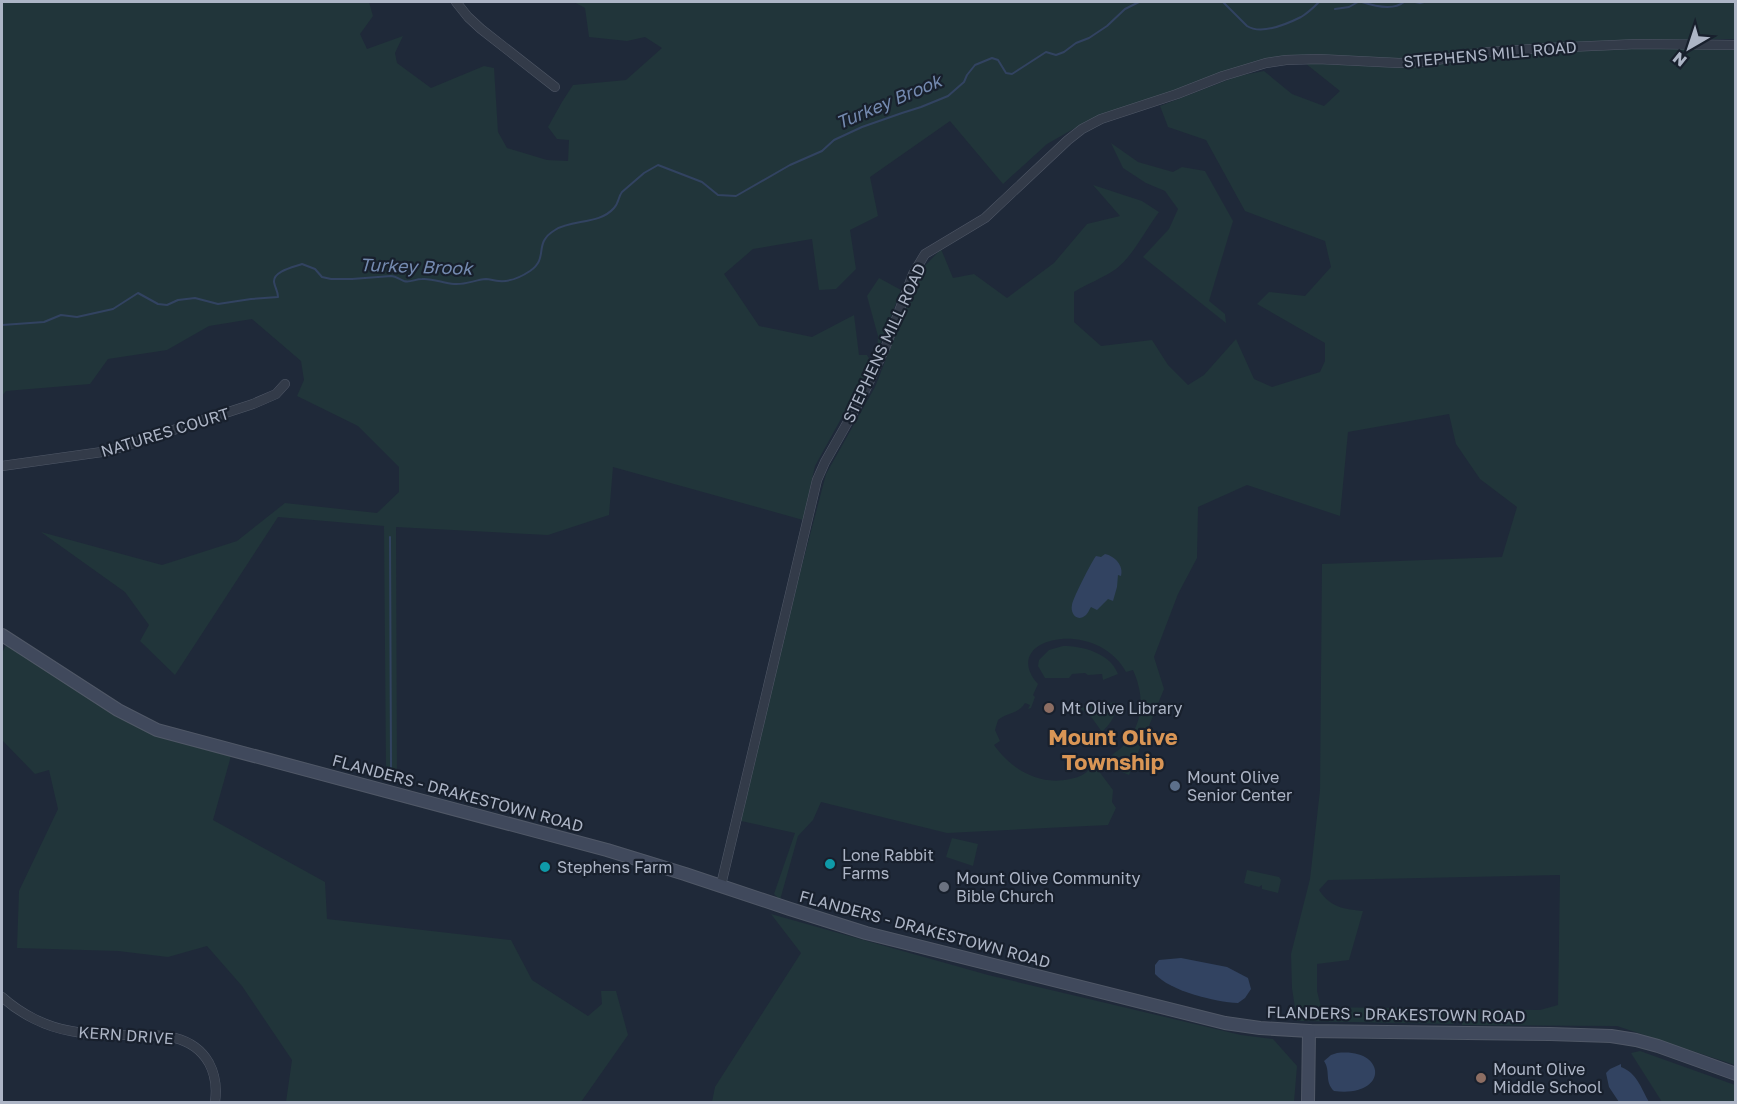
<svg xmlns="http://www.w3.org/2000/svg" width="1737" height="1104" viewBox="0 0 1737 1104" font-family="'Golos Text',sans-serif">
  <style>
    .green { fill: #21353a }
    .water { fill: #324361 }
    .lines { fill: none; stroke-linecap: round; stroke-linejoin: round }
    .stream { stroke: #324361; stroke-width: 2 }
    .street-casing { stroke: #505867; stroke-width: 10 }
    .secondary-casing { stroke: #505867; stroke-width: 14 }
    .street { stroke: #333b49; stroke-width: 9 }
    .secondary { stroke: #40495c; stroke-width: 12 }
    .education-dot { fill: #8d6e63; stroke: #18202d; stroke-width: 2 }
    .service-dot { fill: #5c6f8a; stroke: #18202d; stroke-width: 2 }
    .culture-dot { fill: #0f9aa8; stroke: #18202d; stroke-width: 2 }
    .worship-dot { fill: #6b7280; stroke: #18202d; stroke-width: 2 }
    .labels { text-anchor: middle; stroke-width: 4.5; stroke-linejoin: round; paint-order: stroke }
    .street-label { font-size: 16px; fill: #adb5c6; stroke: #18202d }
    .poi-label { font-size: 16px; fill: #adb5c6; stroke: #18202d; text-anchor: start }
    .water-label { font-size: 18px; font-style: italic; fill: #748ab0; stroke: #18202d }
    .district-label { font-size: 22px; font-weight: bold; fill: #d99555; stroke: #18202d }
  </style>
  <rect width="100%" height="100%" fill="#1f2939"/>
  <g class="green">
    <path d="M2 2H369L373 16 360 34 367 49 403 36 395 53 397 63 431 88 484 66 494 68 498 132 507 148 547 160 568 161 569 140 557 139 548 127 562 102 573 85 626 80 662 48 645 37 627 41 589 37 585 8 574 2H1735V39L1638 40 1415 59 1297 56 1158 97 1091 119 1047 144 1003 184 950 121 870 177 878 216 850 230 856 269 836 289 819 290 812 239 753 249 724 274 759 326 812 337 854 315 859 355H867L870 360 863 379 815 466 803 520 613 467 609 515 548 535 396 527 397 780 386 773 384 526 278 517 175 675 140 641 149 625 125 592 41 532 162 565 237 541 285 503 377 513 399 492V467L358 426 297 396 304 380 301 361 252 319 209 326 167 350 108 359 90 384 6 391 2 396Z"/>
    <path d="M1634 49H1735V1065L1617 1026 1462 1025V1014L1467 1009 1540 1010 1558 1005 1560 875 1328 880 1319 890C1331 908 1344 909 1363 911L1349 960 1317 964V991L1321 1007 1450 1009 1454 1024 1297 1021 1292 988 1291 954 1310 879 1320 790 1322 564 1502 557 1517 507 1480 479 1456 444 1449 414 1348 432 1340 516 1247 485 1198 507 1197 558 1178 594 1154 657 1164 689 1129 775 1122 772 1112 755C1116 751 1120 750 1123 746 1144 723 1145 697 1133 670L1126 672C1096 616 997 638 1038 684L1033 695 1035 697 1031 708 1028 709 1030 705 1025 703C1019 714 1007 712 998 720L995 730 1000 741 994 745C1012 770 1039 786 1070 779 1079 777 1085 775 1090 768L1098 770 1113 790 1112 802 1116 808 1108 825 947 833 821 802 813 820 798 836 780 900 774 894 795 833 741 821 800 573 826 474 875 387 921 270 941 249 953 278 974 274 1007 298 1054 263 1087 224 1120 216 1093 185 1142 201 1159 212C1146 229 1133 256 1116 269 1103 278 1087 284 1074 292V322L1101 346 1152 340 1168 365 1188 385 1204 375 1236 339 1254 379 1272 387 1320 372 1325 361V343L1257 304 1269 292 1305 296 1331 267 1325 241 1245 211 1206 140 1168 127 1160 106 1238 76 1264 71 1292 94 1324 106 1340 91 1305 63 1406 68 1490 56 1563 50Z"/>
    <path d="M1111 143 1138 162 1173 172 1182 167 1205 171 1233 221 1209 301 1225 314 1226 323 1143 257 1169 229 1178 209 1165 191 1146 183 1123 168Z"/>
    <path d="M879 278 901 290 877 352 878 336 867 296Z"/>
    <path d="M7 643 127 721 168 740 231 756 213 820 325 882 327 919 511 940 532 980 588 1016 602 1004 601 991H616L628 1035 581 1102H286L292 1060 242 986 207 946 168 957 118 951 17 948 19 891 58 809 49 770 35 774 2 740V653Z"/>
    <path d="M1063 646C1083 646 1110 653 1118 674L1103 680 1102 674 1088 675 1085 673 1072 674 1069 678H1045L1038 666 1039 660 1049 650Z"/>
    <path d="M1115 702C1119 713 1110 724 1102 732L1092 718 1080 708Z"/>
    <path d="M952 838 978 844 973 866 946 857Z"/>
    <path d="M1247 870 1279 877 1281 880 1278 893 1262 889V885L1259 887 1244 883Z"/>
    <path d="M771 914 988 975 1241 1035 1273 1039 1297 1066 1294 1102H712L715 1087 801 953Z"/>
    <path d="M1640 1051 1735 1085V1102H1662L1631 1053Z"/>
  </g>
  <g class="water">
    <path d="M1105 554C1115 556 1124 566 1121 576L1118 575 1117 587 1113 601 1108 599 1097 610 1091 607C1089 610 1088 613 1086 615 1077 623 1070 613 1072 605 1073 598 1092 561 1096 556L1101 557Z"/>
    <path d="M1181 958 1227 967 1248 978 1251 989 1245 998 1238 1003C1215 1002 1170 991 1155 974V965L1159 960Z"/>
    <path d="M1337 1053C1387 1047 1390 1098 1334 1091 1324 1081 1331 1071 1324 1061L1331 1055Z"/>
    <path d="M1621 1064V1067C1637 1073 1641 1088 1649 1102H1619L1609 1087 1606 1073 1610 1069Z"/>
  </g>
  <g class="lines">
    <g class="stream">
      <path d="M1223 2 1247 26C1261 35 1287 24 1301 17 1308 13 1314 7 1319 2"/>
      <path d="M1362 2C1374 6 1393 11 1404 2"/>
      <path d="M1415 2 1420 3 1424 2"/>
      <path d="M1434 2H1436"/>
      <path d="M1335 9 1349 7 1358 2"/>
      <path d="M2 325 44 322 61 315 77 317 113 309 138 293 158 304 167 305 178 300 195 298 218 304 251 299 278 297C278 291 275 288 274 282 273 271 294 267 302 264L315 269 322 277 331 279H352L391 276C396 276 399 279 404 281 410 283 415 279 422 279 432 278 443 283 454 284 466 285 474 280 486 279 490 279 495 281 499 281 510 282 521 277 530 271 550 257 532 244 555 230 572 219 599 225 614 208 619 203 618 197 622 192L644 173 658 165 702 182 718 195 736 196 790 165 822 151 834 140 862 127 902 113 921 107 948 96 964 82 967 75 975 65 992 58 998 60 1006 73 1012 74 1046 52 1056 55 1064 52 1076 43 1089 38 1107 26 1125 9 1139 2"/>
      <path d="M390 537 391 767"/>
    </g>
    <defs>
      <g id="street">
        <path d="M456 2 468 17 481 29 555 87"/>
        <path d="M2 466 109 451 253 404 276 394 285 384"/>
        <path d="M721 885 817 480 825 462 862 397 886 346 913 274 925 254 985 218 1068 140 1082 129 1101 119 1177 94 1223 76 1266 63 1286 60 1318 59 1399 63 1423 62 1489 52 1546 48 1637 44 1736 45"/>
        <path d="M2 997C21 1014 46 1027 71 1031 85 1034 99 1035 112 1035 146 1036 189 1028 209 1063 216 1076 217 1088 215 1102"/>
      </g>
      <g id="secondary">
        <path d="M2 635 118 710 157 730 607 850 685 874 790 909 866 933 1225 1023 1260 1028 1309 1031 1550 1034 1611 1036 1636 1040 1658 1046 1736 1074"/>
        <path d="M1308 1102 1309 1031"/>
      </g>
    </defs>
    <use href="#street" class="street-casing"/>
    <use href="#secondary" class="secondary-casing"/>
    <use href="#street" class="street"/>
    <use href="#secondary" class="secondary"/>
  </g>
  <g class="education-dot">
    <circle cx="1049" cy="708" r="6"/>
    <circle cx="1481" cy="1078" r="6"/>
  </g>
  <circle class="service-dot" cx="1175" cy="786" r="6"/>
  <g class="culture-dot">
    <circle cx="830" cy="864" r="6"/>
    <circle cx="545" cy="867" r="6"/>
  </g>
  <circle class="worship-dot" cx="944" cy="887" r="6"/>
  <g class="labels">
    <g class="street-label">
      <text transform="translate(1490 54) rotate(-5)" y="6">STEPHENS MILL ROAD</text>
      <text transform="translate(884 343) rotate(-65)" y="6">STEPHENS MILL ROAD</text>
      <text transform="translate(165 432) rotate(-17)" y="6">NATURES COURT</text>
      <text transform="translate(458 793) rotate(15)" y="6">FLANDERS - DRAKESTOWN ROAD</text>
      <text transform="translate(925 929) rotate(15)" y="6">FLANDERS - DRAKESTOWN ROAD</text>
      <text transform="translate(1396 1014) rotate(1)" y="6">FLANDERS - DRAKESTOWN ROAD</text>
      <text transform="translate(126 1035) rotate(4)" y="6">KERN DRIVE</text>
    </g>
    <g class="poi-label">
      <text x="1061" y="714">Mt Olive Library</text>
      <text x="1187" y="783">Mount Olive<tspan x="1187" dy="18">Senior Center</tspan></text>
      <text x="842" y="861">Lone Rabbit<tspan x="842" dy="18">Farms</tspan></text>
      <text x="557" y="873">Stephens Farm</text>
      <text x="956" y="884">Mount Olive Community<tspan x="956" dy="18">Bible Church</tspan></text>
      <text x="1493" y="1075">Mount Olive<tspan x="1493" dy="18">Middle School</tspan></text>
    </g>
    <g class="water-label">
      <text transform="translate(889 102) rotate(-23)" y="6">Turkey Brook</text>
      <text transform="translate(416 267) rotate(2)" y="6">Turkey Brook</text>
    </g>
    <g class="district-label">
      <text x="1113" y="745">Mount Olive<tspan x="1113" dy="25">Township</tspan></text>
    </g>
  </g>
  <rect width="1737" height="1104" fill="none" stroke="#adb5c6" stroke-width="6"/>
  <g transform="translate(1689 48) rotate(219)" stroke="#18202d" stroke-width="4.5" paint-order="stroke">
  <path d="M0-4.5L10 22L0 15L-10 22Z" fill="#adb5c6"/>
  <text y="-9" font-size="16" font-weight="bold" text-anchor="middle" fill="#adb5c6">N</text>
  </g>
</svg>
